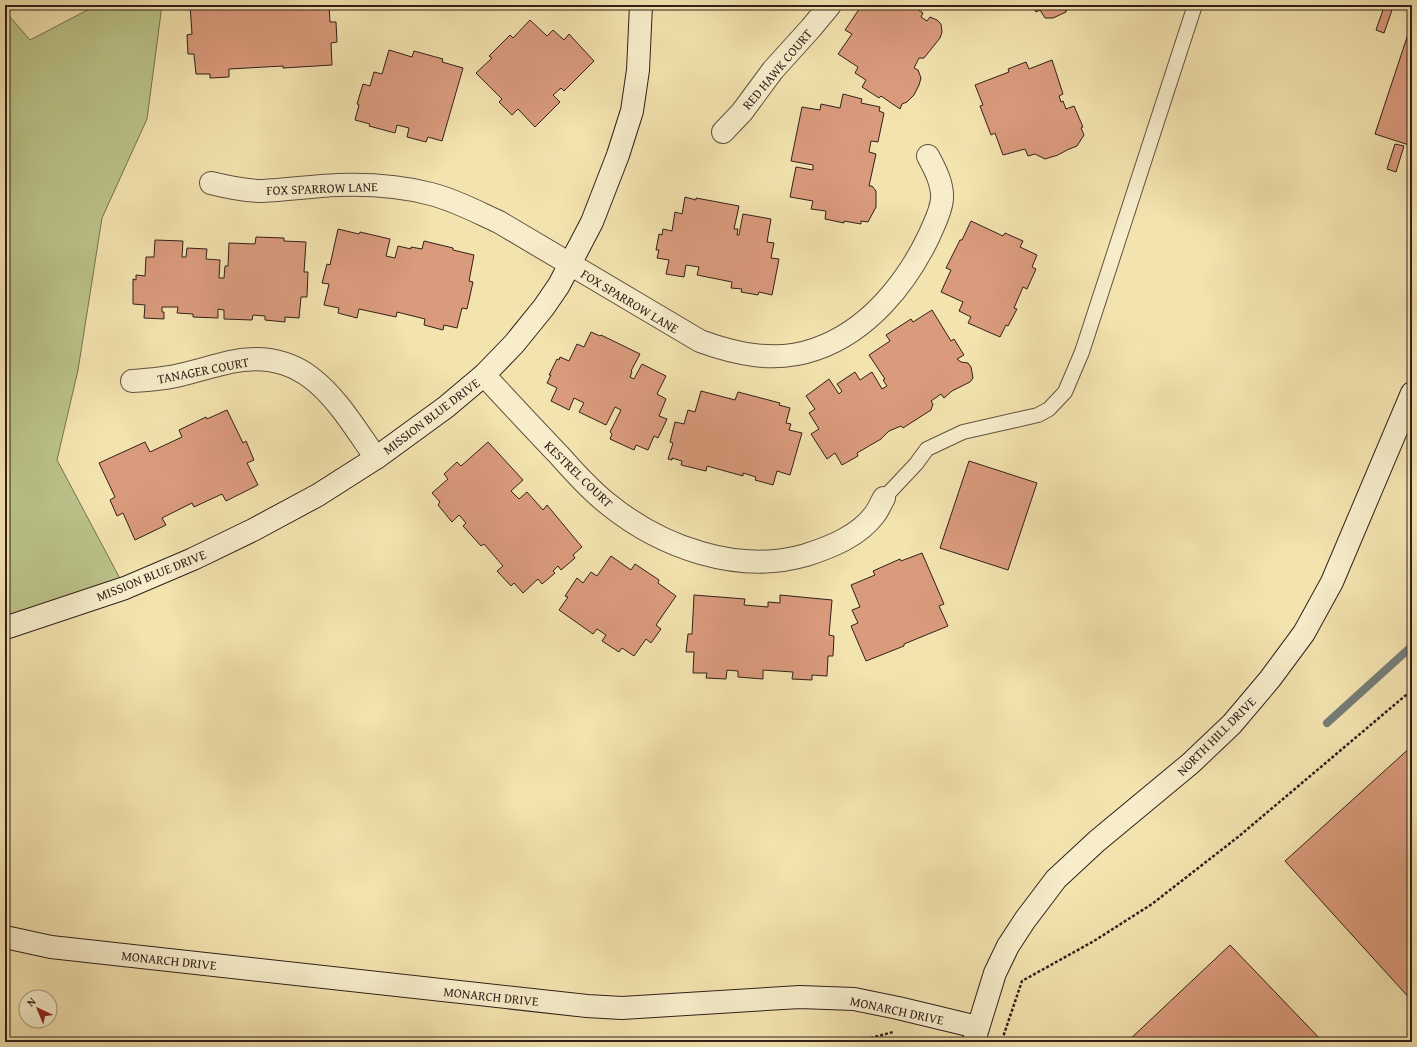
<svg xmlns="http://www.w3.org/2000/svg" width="1417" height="1047" viewBox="0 0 1417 1047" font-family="'Gentium Book Plus',serif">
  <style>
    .green { fill: #bbc38a; stroke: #767252 }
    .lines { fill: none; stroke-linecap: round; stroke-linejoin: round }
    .stream { stroke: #757d78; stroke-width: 8 }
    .building { fill: #da9b7d; stroke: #312019 }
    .lane-casing { stroke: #62513e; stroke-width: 16 }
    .street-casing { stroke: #62513e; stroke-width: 24 }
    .secondary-casing { stroke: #312019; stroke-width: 24 }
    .path { stroke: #312019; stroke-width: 2.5; stroke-dasharray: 3 2; stroke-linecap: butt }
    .lane { stroke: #f7edcb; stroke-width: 14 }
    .street { stroke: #f7edcb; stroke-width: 22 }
    .secondary { stroke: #f7edcb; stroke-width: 22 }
    .labels { text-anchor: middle; stroke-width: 4; stroke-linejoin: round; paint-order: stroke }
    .street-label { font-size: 13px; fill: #312019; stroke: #f7edcb }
  </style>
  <rect width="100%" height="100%" fill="#f3e3af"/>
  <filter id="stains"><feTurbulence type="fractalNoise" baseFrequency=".005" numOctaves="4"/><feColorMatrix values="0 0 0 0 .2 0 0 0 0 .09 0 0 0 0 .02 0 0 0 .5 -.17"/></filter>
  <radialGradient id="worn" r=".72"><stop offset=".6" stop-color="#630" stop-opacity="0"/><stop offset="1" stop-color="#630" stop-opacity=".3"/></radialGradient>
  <path class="green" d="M97 5H162L147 119 102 218 78 370 57 460 125 588 5 628V11L30 40Z"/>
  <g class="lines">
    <path class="stream" d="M1327 723 1412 646"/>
  </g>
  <g class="building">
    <path d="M190 5H329L330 22H336L337 42 331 43 332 65 283 68V66L229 69V77L210 78V74H196L194 54H188L187 35 192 34Z"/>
    <path d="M862 5H911L923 13 921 17 927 21 930 17 937 20 941 24 942 32 940 38 924 58H919L914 68 918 70 921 78 919 85 914 95 907 102 902 104 900 109 881 96 879 98 862 87 866 80 855 73 858 67 838 54 852 34 845 30Z"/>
    <path d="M1033 5H1072L1070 9 1066 10V12L1053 18H1045L1040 10 1036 12Z"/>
    <path d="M1384 7 1392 10 1384 33 1376 30Z"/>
    <path d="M530 20 547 36 553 30 564 40 569 34 594 61 564 91 561 88 553 95 560 102 535 127 518 109 512 115 499 102 502 99 476 73 492 58 489 56 510 35 513 38Z"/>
    <path d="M1412 22V146L1375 134Z"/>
    <path d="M389 50 412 57 414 51 443 59 442 62 463 68 442 141 428 137 426 142 407 137 409 128 397 125 395 133 369 126 370 124 355 120 359 105 357 104 363 84 370 86 374 72 382 74Z"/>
    <path d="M1052 60 1063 94 1059 96 1061 102 1063 101 1066 109 1074 106 1083 127 1081 128 1084 135 1077 146 1067 150 1058 155 1045 159 1035 154 1028 156 1025 149 1003 155 995 133 991 135 980 106 983 105 975 85 1009 72 1008 69 1026 62 1029 69Z"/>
    <path d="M843 94 862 99 861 103 880 107 879 111 884 113 878 142 871 141 869 152 876 154 869 186H872L876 191V207L868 222 861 221V224L844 221V223L825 219 826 211 811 209 813 201 790 197 796 167 813 170V165L791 161 802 107 820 110 821 104 840 108Z"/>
    <path d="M1395 144 1404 146 1396 172 1387 169Z"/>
    <path d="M685 197 696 200V198L739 206 734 229H738L737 235H739L743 214 771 219 767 242 774 243 771 258 779 259 772 295 759 292 758 295 741 292 742 289 731 288 732 282 697 275 699 267 686 265 684 277 666 274 669 260 657 258 659 250H656L659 234 662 235 663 229 672 231 675 212 682 214Z"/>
    <path d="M1412 198V207L1408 205Z"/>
    <path d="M971 221 1003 236 1005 233 1023 241 1020 247 1037 255 1032 267 1036 269 1027 289 1023 287 1014 308 1017 309 1008 326 1006 325 1000 337 968 323 971 317 959 311 963 302 941 292 951 270 946 268 960 240H962Z"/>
    <path d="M338 229 359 234 360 232 390 239 386 256 395 258 398 246 411 249V247L422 249 424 241 453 248V250L474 255 469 281 473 282 467 309 462 308 457 328 444 325 443 330 424 325 425 319 397 312 396 317 359 309 357 318 338 313 339 308 324 305 329 284 322 283 327 264 330 265Z"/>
    <path d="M256 237 284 238V241L306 242 304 272H308L307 297H301L299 318 285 317V322L265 320V316L253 315 252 320 224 319V310L218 309V318L193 317V314L177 313 178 307H162V312H164V319L144 318 145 305 133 304V279L136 280V275L145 276 146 257H154L155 240 183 241 182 257H186L187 248 207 249 206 259 220 260 219 278H224L225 266H228L229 243 255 244Z"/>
    <path d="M932 310 951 341 954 339 964 355 957 359 961 362 968 363 971 367 973 378 970 382 952 391 944 398 941 394 931 401 933 404 931 410 903 428 901 426 889 431 881 439 857 453 858 456 842 465 835 453 827 459 811 434 819 429 809 413 815 409 806 396 829 379 839 394 842 391 837 384 855 372 860 380 872 372 882 389 887 386 883 380 885 379 869 355 890 341 886 335 911 319 913 322Z"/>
    <path d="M591 332 600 336 601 335 640 354 631 371 632 372 630 377 634 379 642 364 666 376 657 394 666 399 659 416 667 419 658 438 654 436 648 450 636 445 634 450 610 439 612 434 610 432 621 410 615 407 606 425 579 412 584 403 574 398 569 410 551 401 557 388 547 383 551 375H549L557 359 559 360 560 357 569 361 577 344 584 347Z"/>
    <path d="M701 391 735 400 738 392 780 403 779 405 790 408 786 423 791 424 789 430 802 433 790 475 777 471 773 485 755 480 756 477 743 473V476L707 466 706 471 681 465 682 461 672 458V460L668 459 673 443 670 442 675 422 684 424 688 410 695 412Z"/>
    <path d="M227 410 243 443 246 441 254 460 247 463 258 485 226 501 222 494 194 507 192 503 162 518 166 525 135 540 123 513 117 516 110 500 115 497 99 463 145 442 150 452 182 437 179 430 206 417 207 419Z"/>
    <path d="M488 442 523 480 511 491 519 499 527 492 543 510 547 505 582 547 573 555 575 558 561 570 558 566 553 571 555 573 542 584 538 579 523 593 514 583 511 586 497 571 503 566 484 544 481 546 463 526 466 523 459 515 452 522 438 505 440 502 432 493 448 479 444 474 457 462 461 466Z"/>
    <path d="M969 461 1037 483 1008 570 940 548Z"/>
    <path d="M922 553 944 604 939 606 948 626 904 644V646L866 661 851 626 858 623 852 610 860 607 851 585 875 575 873 571 900 559 901 561Z"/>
    <path d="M611 556 631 570 635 564 659 580 658 583 676 596 656 625 661 629 651 643 646 639 634 656 622 648 619 652 602 641 606 635 597 629 593 634 559 610 568 597 565 596 577 578 583 583 591 572 597 576Z"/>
    <path d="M694 595 745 599 744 605 768 607V602L780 603V595L832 600 829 635 834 636 833 656H828L827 676 812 675V680L792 679 793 672 763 670V679L738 677V671L727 670 726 679 706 678 707 673H693L694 652H686L688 634H692Z"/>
    <path d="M1412 746V1001L1285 861Z"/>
    <path d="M1230 945 1323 1042H1127Z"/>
  </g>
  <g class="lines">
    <defs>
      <path id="lane" d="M884 498 916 464 927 449 963 432 1038 415 1049 409 1065 392 1082 352 1195 5"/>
      <g id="street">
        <path d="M723 132 742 112 773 70 811 28 830 5"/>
        <path d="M211 183C227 187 244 191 262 191 287 190 312 186 338 185 369 184 401 186 431 194 455 200 477 212 499 222L700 341C738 355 777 363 816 349 868 331 906 284 929 236 934 224 941 212 942 199 943 184 935 169 928 156"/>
        <path d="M484 375C509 402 534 429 559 455 574 472 590 490 608 504 661 547 738 575 806 555 831 547 859 536 875 514 878 510 881 503 884 498"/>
        <path d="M132 381C148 380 164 379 180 375 197 371 213 366 230 362 308 345 338 404 376 458"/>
      </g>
      <g id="secondary">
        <path d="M5 628 125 588 193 559 253 530 318 495 376 458 446 407 484 375 514 344 544 307 559 285 592 222 618 155 632 111 638 70 641 5"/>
        <path d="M5 937 51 947 587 1006 622 1008 800 997 854 999 898 1008 977 1027"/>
        <path d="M974 1041 995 973 1008 946 1025 920 1056 879 1097 841 1191 763 1232 724 1270 679 1304 633 1332 582 1412 393"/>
      </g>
    </defs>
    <use href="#lane" class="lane-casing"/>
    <use href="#street" class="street-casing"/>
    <use href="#secondary" class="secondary-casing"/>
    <g class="path">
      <path d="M914 1039 924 1042"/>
      <path d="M1002 1040 1022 981 1094 941 1152 904 1238 837 1412 690"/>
      <path d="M856 1042 893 1032"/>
    </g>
    <use href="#lane" class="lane"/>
    <use href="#street" class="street"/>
    <use href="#secondary" class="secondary"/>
  </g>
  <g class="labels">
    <g class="street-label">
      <text transform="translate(777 69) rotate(-50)" y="5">RED HAWK COURT</text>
      <text transform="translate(322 188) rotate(-2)" y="5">FOX SPARROW LANE</text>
      <text transform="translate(630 301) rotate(31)" y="5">FOX SPARROW LANE</text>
      <text transform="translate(203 370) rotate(-11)" y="5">TANAGER COURT</text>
      <text transform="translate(431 416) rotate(-37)" y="5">MISSION BLUE DRIVE</text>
      <text transform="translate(579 474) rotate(44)" y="5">KESTREL COURT</text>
      <text transform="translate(151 575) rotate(-22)" y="5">MISSION BLUE DRIVE</text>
      <text transform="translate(1216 736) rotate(-45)" y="5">NORTH HILL DRIVE</text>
      <text transform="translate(169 960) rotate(6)" y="5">MONARCH DRIVE</text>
      <text transform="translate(491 996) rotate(6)" y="5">MONARCH DRIVE</text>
      <text transform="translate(897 1010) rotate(12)" y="5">MONARCH DRIVE</text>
    </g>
  </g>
  <rect width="1417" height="1047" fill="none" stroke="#f3e3af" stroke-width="20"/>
  <rect x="6" y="6" width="1405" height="1035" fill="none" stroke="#312019" stroke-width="2"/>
  <rect x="10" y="10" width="1397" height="1027" fill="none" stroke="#312019"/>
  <g transform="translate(38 1009) rotate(316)"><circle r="19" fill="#f7edcb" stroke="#a89b84"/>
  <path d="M0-3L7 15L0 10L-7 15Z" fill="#8f2418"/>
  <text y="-6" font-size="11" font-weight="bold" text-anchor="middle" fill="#312019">N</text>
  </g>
  <rect width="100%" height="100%" filter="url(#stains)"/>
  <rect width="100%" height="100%" fill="url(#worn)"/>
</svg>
